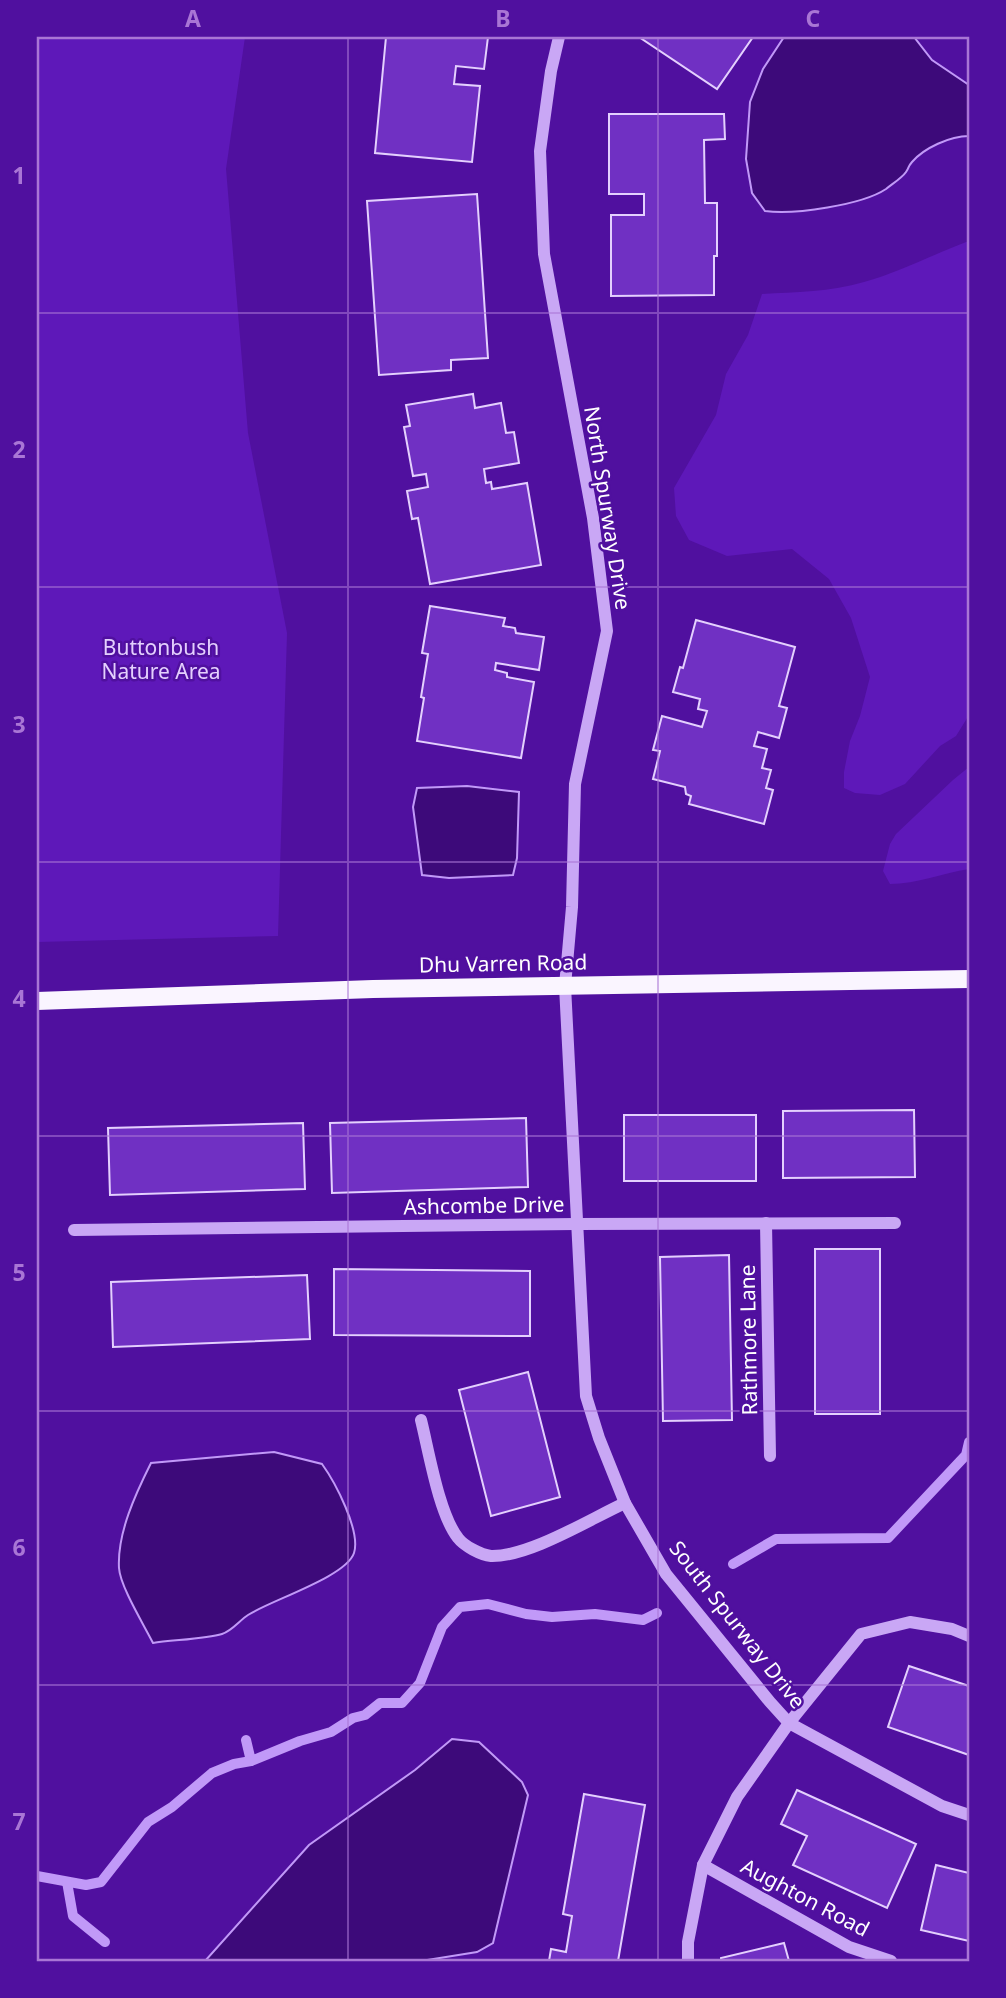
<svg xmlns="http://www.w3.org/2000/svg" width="1006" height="1998" viewBox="0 0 1006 1998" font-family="'Noto Sans',sans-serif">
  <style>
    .green { fill: #5e18b9 }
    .water { fill: #3d0a7a; stroke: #c199f8; stroke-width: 2 }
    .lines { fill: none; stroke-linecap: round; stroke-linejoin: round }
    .stream { stroke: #c199f8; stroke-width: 10 }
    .building { fill: #7030c3; stroke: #e4d0fe; stroke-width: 2 }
    .minor { stroke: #c9a7f5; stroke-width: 12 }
    .major { stroke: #faf5ff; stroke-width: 18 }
    .grid { fill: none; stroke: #a976d5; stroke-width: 2; stroke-opacity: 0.55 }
    .labels { text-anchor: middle; stroke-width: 5; stroke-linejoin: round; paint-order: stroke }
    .street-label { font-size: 21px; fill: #fff; stroke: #50109f }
    .park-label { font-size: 21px; fill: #e4d0fe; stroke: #50109f }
    .neatline { fill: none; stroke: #a976d5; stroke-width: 2.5 }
    .grid-label { font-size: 23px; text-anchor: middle; font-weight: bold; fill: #a976d5 }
  </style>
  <rect width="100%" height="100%" fill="#50109f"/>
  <g class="green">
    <path d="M37 37H245L226 169 248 433 287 633 278 936 37 942Z"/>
    <path d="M969 241V715L956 736 940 746 905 784 880 795 855 793 844 788V772L850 741 860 716 870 677 851 618 829 579 792 549 727 556 689 540 676 516 674 488 716 415 726 374 748 335 762 294C795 292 831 292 864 282 900 272 934 254 969 241Z"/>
    <path d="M969 767V869C943 873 917 884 890 884L883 871 890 844 896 834 953 780Z"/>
  </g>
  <g class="water">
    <path d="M784 37H914L932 60 969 85V136C950 136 924 148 912 162 907 168 910 166 906 172 902 178 892 184 886 189 862 205 794 215 765 211L752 193 746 159 750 102 763 69Z"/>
    <path d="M467 786 519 792 517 858 513 875 449 878 422 875 413 807 417 788Z"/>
    <path d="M274 1452 322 1464C335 1482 361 1531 354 1553 346 1577 271 1600 248 1615 240 1620 232 1631 222 1634 206 1639 171 1640 153 1643 144 1625 120 1586 119 1568 117 1533 136 1493 151 1463Z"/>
    <path d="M452 1739 479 1742 522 1782 528 1795 493 1943 477 1952 421 1961H205L309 1845 415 1770Z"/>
  </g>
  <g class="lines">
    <g class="stream">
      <path d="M733 1564 776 1539 888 1538 966 1455 969 1442"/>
      <path d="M246 1740 251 1761"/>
      <path d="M37 1876 86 1885 101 1882 148 1822 172 1807 212 1773 234 1764 251 1761 300 1741 331 1732 353 1718 365 1715 380 1703H402L420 1683 442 1627 460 1607 488 1604 526 1614 552 1617 595 1614 643 1620 657 1613"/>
      <path d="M67 1882 73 1916 105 1942"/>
    </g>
  </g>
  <g class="building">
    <path d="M386 37H488L484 69 456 66 454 84 480 86 472 162 375 153Z"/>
    <path d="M639 37H753L717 89Z"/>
    <path d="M609 114H724L725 139 704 140 705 203H717V256H714V295L611 296V215H644V194H609Z"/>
    <path d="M477 194 488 358 451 360V370L379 375 367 201Z"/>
    <path d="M473 394 475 408 501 403 506 433 514 432 519 463 484 469 486 483 491 482 492 489 527 483 541 565 430 584 418 518 412 519 407 491 428 487 426 474 413 476 404 427 410 426 406 405Z"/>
    <path d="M430 606 505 618 503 626 515 628 516 633 544 637 539 670 496 663 495 670 507 673V677L534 682 521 758 417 741 424 698 421 697 428 654 422 653Z"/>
    <path d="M696 620 795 647 779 706 787 708 779 738 758 732 754 746 767 749 762 768 771 770 766 788 773 790 764 824 689 804 691 796 686 794 685 787 653 779 660 751 653 750 662 716 702 727 707 711 698 709 700 699 673 692 680 667 683 668Z"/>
    <path d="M914 1110 915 1177 783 1178V1111Z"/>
    <rect x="624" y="1115" width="132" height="66"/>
    <path d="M526 1118 528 1187 332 1193 330 1123Z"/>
    <path d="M303 1123 305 1189 110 1195 108 1128Z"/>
    <rect x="815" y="1249" width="65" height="165"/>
    <path d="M729 1255 732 1420 663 1421 660 1257Z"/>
    <path d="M334 1269 530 1271V1336L334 1335Z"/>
    <path d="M307 1275 310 1339 113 1347 111 1282Z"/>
    <path d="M528 1372 560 1497 491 1516 459 1390Z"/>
    <path d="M909 1666 969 1686V1755L888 1727Z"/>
    <path d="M797 1790 916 1844 887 1908 793 1865 807 1836 781 1824Z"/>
    <path d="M584 1794 645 1805 618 1961H549L551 1949 566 1952 572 1916 563 1914Z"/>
    <path d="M936 1865 969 1873V1941L921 1930Z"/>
    <path d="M784 1943 789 1961H721V1958Z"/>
  </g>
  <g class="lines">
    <g class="minor">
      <path d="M559 37 551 71 540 151 544 254 593 518 607 631 575 784 572 907 565 986 586 1396 599 1438 625 1503 666 1574 770 1702 789 1723 942 1806 969 1815"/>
      <path d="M766 1223 770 1456"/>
      <path d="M74 1230 575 1224 895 1223"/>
      <path d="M421 1420C429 1452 439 1514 458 1538 464 1546 481 1555 491 1556 529 1557 590 1519 625 1503"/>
      <path d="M703 1865 849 1947 891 1961"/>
      <path d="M688 1961V1942L703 1865 737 1797 789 1723 861 1634 910 1622 952 1629 969 1636"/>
    </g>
    <path class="major" d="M37 1001 373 989 969 979"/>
  </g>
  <path class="grid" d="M348 37V1961M658 37V1961M37 313H969M37 587H969M37 862H969M37 1136H969M37 1411H969M37 1685H969"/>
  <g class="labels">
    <g class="street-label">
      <text transform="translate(607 508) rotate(81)" y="7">North Spurway Drive</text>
      <text transform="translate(503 964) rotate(-1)" y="7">Dhu Varren Road</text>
      <text transform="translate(484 1206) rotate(-1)" y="7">Ashcombe Drive</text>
      <text transform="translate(749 1340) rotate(-91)" y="7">Rathmore Lane</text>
      <text transform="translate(737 1625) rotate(52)" y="7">South Spurway Drive</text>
      <text transform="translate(805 1898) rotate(28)" y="7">Aughton Road</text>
    </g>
    <g class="park-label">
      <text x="161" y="655">Buttonbush<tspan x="161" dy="24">Nature Area</tspan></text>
    </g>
  </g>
  <rect width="1006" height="1998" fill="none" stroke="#50109f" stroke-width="77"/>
  <rect x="38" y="38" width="930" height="1922" class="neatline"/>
  <g class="grid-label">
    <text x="193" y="27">A</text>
    <text x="503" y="27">B</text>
    <text x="813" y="27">C</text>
    <text x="19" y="184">1</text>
    <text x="19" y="458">2</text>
    <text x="19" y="733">3</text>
    <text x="19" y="1007">4</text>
    <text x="19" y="1281">5</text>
    <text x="19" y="1556">6</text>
    <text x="19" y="1830">7</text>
  </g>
</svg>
